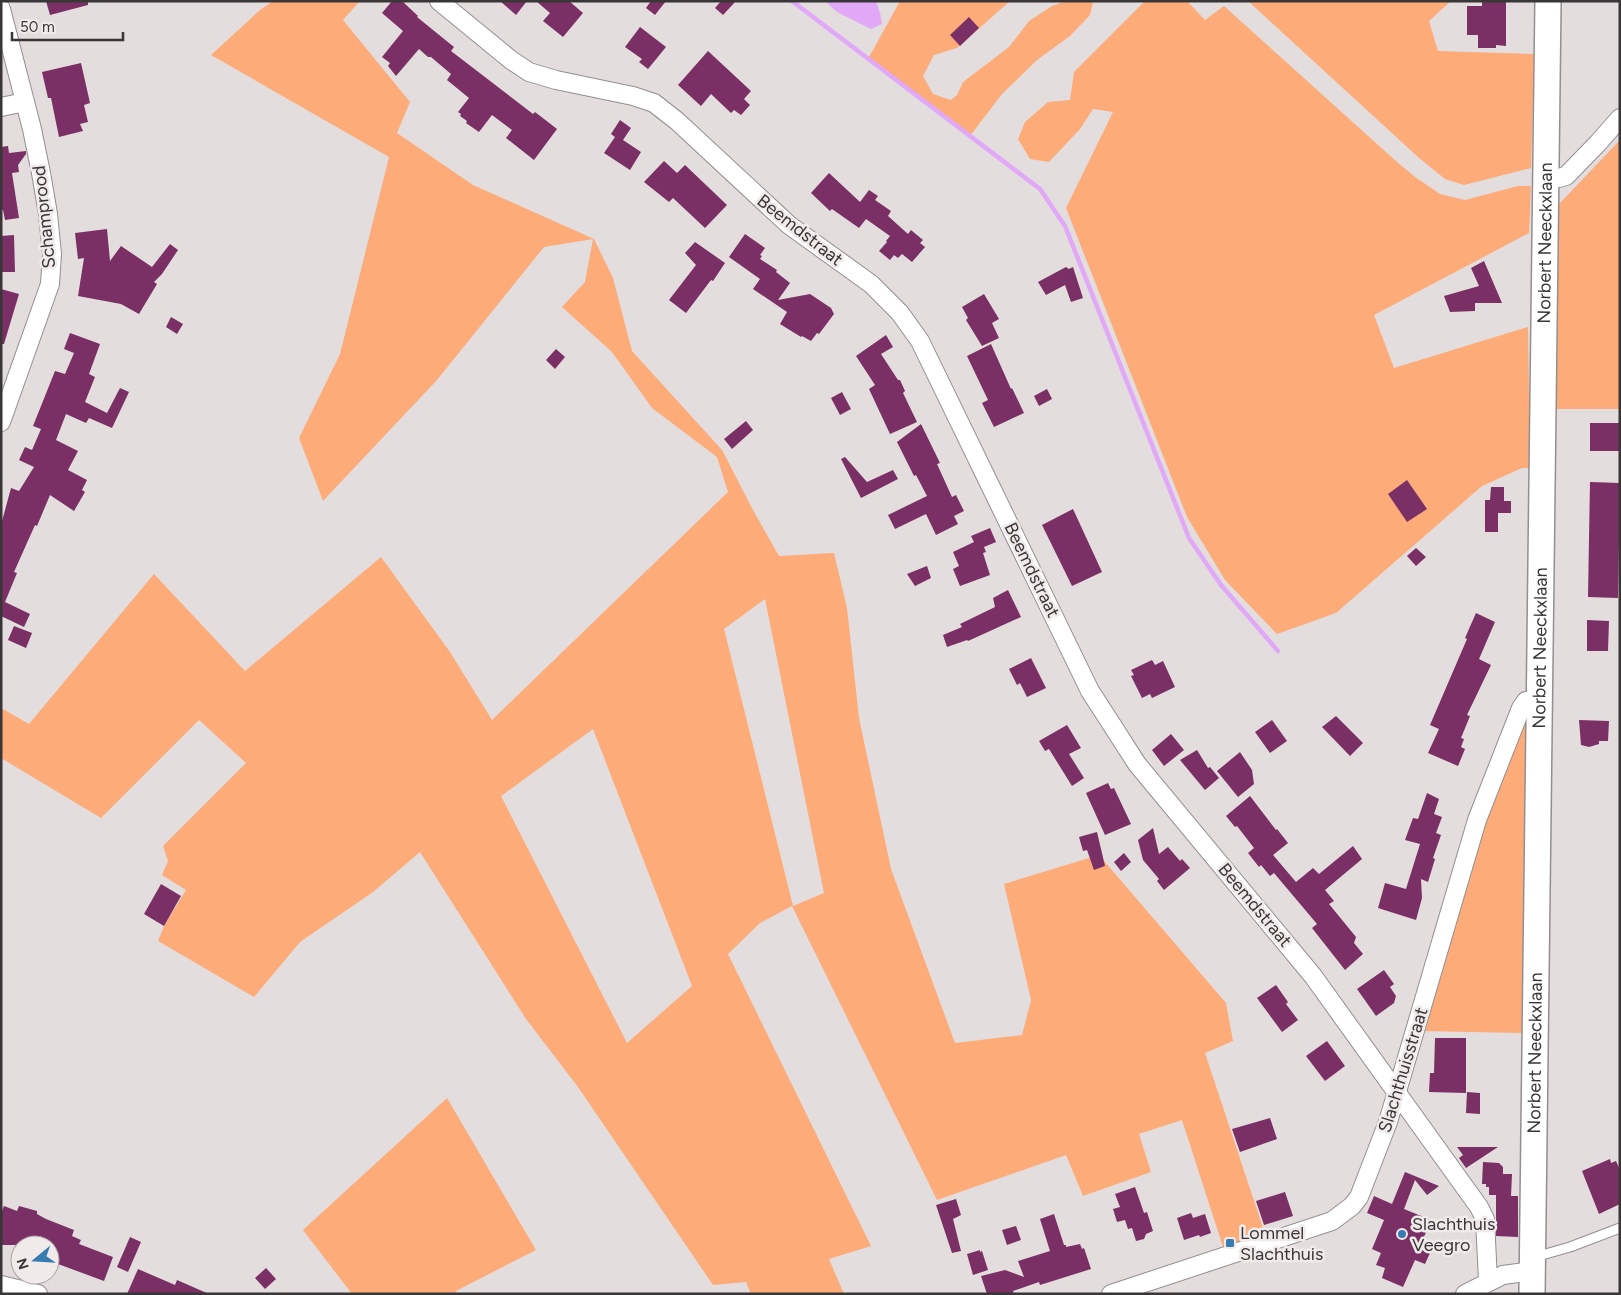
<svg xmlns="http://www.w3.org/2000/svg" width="1621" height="1295" viewBox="0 0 1621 1295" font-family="Figtree,sans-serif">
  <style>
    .green { fill: #fcab79; fill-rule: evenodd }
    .water { fill: #e1a8f7 }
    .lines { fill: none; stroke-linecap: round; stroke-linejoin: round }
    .stream { stroke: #e1a8f7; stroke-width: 4.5 }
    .building { fill: #7a2f65 }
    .lane-casing { stroke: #938e8f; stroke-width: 11 }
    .street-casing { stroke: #938e8f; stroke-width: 20 }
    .secondary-casing { stroke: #938e8f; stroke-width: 28 }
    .lane { stroke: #fff; stroke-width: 9 }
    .street { stroke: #fff; stroke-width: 18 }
    .secondary { stroke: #fff; stroke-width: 25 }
    .poi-dot { fill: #367cb1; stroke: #f1eaeb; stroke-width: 2 }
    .labels { text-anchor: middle; stroke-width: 5; stroke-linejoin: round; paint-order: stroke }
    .street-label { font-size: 18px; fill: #393637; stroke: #f1eaeb }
    .poi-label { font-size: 18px; fill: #393637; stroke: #f1eaeb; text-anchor: start }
  </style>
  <rect width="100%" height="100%" fill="#e3ddde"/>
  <g class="green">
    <path d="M273 1H360L343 20 410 102 397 133 473 185 594 239 613 278 632 351 722 450 754 512 779 556 834 553 847 608 859 718 891 869 955 1043 1022 1035 1031 1000 1004 884 1099 855 1226 1003 1233 1041 1205 1053 1266 1237 1224 1250 1182 1120 1139 1134 1151 1172 1083 1196 1066 1155 937 1200 792 906 760 923 728 954 871 1246 829 1259 844 1294H751L746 1282 713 1285 578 1087 526 1019 420 852 373 892 300 942 254 997 158 941 164 926 186 890 162 875 168 861 163 846 246 763 199 720 101 818 1 758V708L29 724 154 574 245 671 381 557 450 652 492 720 728 492 717 457 652 408 612 352 562 307 585 282 593 239 544 247 437 380 323 501 299 438 340 354 389 157 211 55 260 10ZM765 599 824 893 793 906 724 629ZM593 729 692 986 627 1043 501 796Z"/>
    <path d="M900 1H1010L957 48 934 55 923 76 933 94 951 100 957 95 963 82 1009 47 1029 21 1052 6 1066 1H1088L1093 3 1090 15 1070 36 1037 60 1002 94 970 136 868 59Z"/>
    <path d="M1145 1H1187L1205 20 1224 6 1397 162 1415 177 1440 194 1465 200 1518 186H1531L1529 233 1374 315 1394 368 1528 327 1530 468H1522L1482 486 1336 613 1277 634 1225 580 1187 517 1066 208 1113 112 1093 109 1080 129 1049 162 1030 159 1018 139 1025 122 1048 102 1070 100 1074 72Z"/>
    <path d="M1248 1H1451L1429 21 1438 51 1534 54 1531 168 1464 185 1445 179 1418 157Z"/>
    <path d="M1620 140V409H1556L1559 204Z"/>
    <path d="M1527 716 1522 1033 1420 1031 1467 868Z"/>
    <path d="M447 1098 536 1250 456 1291 457 1294H450L452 1292 445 1294H352L303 1230Z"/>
  </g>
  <path class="water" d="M825 1H876L880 13 882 24 871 29 837 12Z"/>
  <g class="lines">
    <path class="stream" d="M792 1 1040 189 1065 226 1189 538 1221 585 1278 651"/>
  </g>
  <g class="building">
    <path d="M46 1H88V5L50 15Z"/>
    <path d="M392 1H402L418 16 417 17 454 47 451 51 533 114 535 112 557 129 534 160 506 138 512 130 492 115 479 132 466 123 467 121 460 116 461 114 458 112 469 98 447 80 451 74 431 57H428L419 49 396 76 388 66 390 63 382 57 403 31 382 13Z"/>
    <path d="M500 1H527L516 15Z"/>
    <path d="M536 1H569L583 13 563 37 543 21 550 13Z"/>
    <path d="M651 1H666L655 15 646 8Z"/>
    <path d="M721 1H736L723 15 715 8Z"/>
    <path d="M1482 1H1506V46L1496 45V48H1478V35H1467V6H1482Z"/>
    <path d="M969 17 979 28 960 46 950 35Z"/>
    <path d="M640 27 666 47 648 69 639 62 642 59 625 47Z"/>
    <path d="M708 51 751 91 744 99 750 105 741 115 734 110 731 113 711 94 701 106 678 85Z"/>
    <path d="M81 63 90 103 84 105 88 122 80 124 83 131 59 137 51 98H48L42 72Z"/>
    <path d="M620 120 631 128 623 140 641 152 630 170 604 153 615 137 611 134Z"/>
    <path d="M8 146 9 153 26 151V154L18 165 19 172 12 173 19 218 5 220 3 210H1V147Z"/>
    <path d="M664 161 677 173 685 165 727 205 705 228 673 198 669 202 644 182Z"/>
    <path d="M829 173 860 202 869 190 878 196 875 200 891 211 888 216 908 234 911 230 923 240 920 243 925 247 912 262 902 254 898 258 894 255 890 260 879 251 887 242 886 241 890 236 866 219 859 228 832 209 830 211 811 193Z"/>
    <path d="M107 229 110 261 121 246 152 267 170 244 178 250 162 274 154 282 157 284 139 314 121 304 78 296 84 258 78 259 75 233Z"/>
    <path d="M745 234 765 248 760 255 762 256 760 259 777 270 776 272 790 283 778 300 810 294 831 308 834 314 819 334 817 333 811 341 802 336 801 337 780 324 787 312 753 289 760 279 729 257Z"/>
    <path d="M14 235 15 272H1V236Z"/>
    <path d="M695 242 725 263 713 281 711 280 686 313 669 300 696 265 685 253Z"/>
    <path d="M1484 261 1502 303H1475V311L1450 312 1444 296 1479 286 1471 268Z"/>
    <path d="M1066 267 1069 269 1073 267 1083 298 1071 302 1065 285 1046 295 1038 282Z"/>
    <path d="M1 289 19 294 4 344H1Z"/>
    <path d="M984 294 999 319 992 323 999 338 982 346 966 320 968 318 962 307Z"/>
    <path d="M171 317 183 324 177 334 166 327Z"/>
    <path d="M70 333 100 344 89 374 95 377 85 402 107 413 120 388 129 392 112 428 89 418 86 423 66 414 56 440 78 451 68 470 87 480 82 490 85 492 74 511 50 495 37 526 35 525 14 572 17 573 5 602 30 614 24 627 1 616V525L11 488 19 491 34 467 19 460 25 447 32 450 41 429 33 426 55 371 65 374 74 353 64 349Z"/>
    <path d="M886 335 893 347 881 354 898 380H900L905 391 903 393 917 422 890 434 869 389 875 385 856 356Z"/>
    <path d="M991 344 1011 389 1012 388 1024 413 994 427 982 403 988 400 967 356Z"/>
    <path d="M556 349 565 357 555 369 546 360Z"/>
    <path d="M1047 389 1052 399 1039 406 1034 396Z"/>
    <path d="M842 392 851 409 840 415 831 398Z"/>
    <path d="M746 421 753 430 732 449 724 439Z"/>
    <rect x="1590" y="423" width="30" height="28"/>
    <path d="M921 424 940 463 937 464 952 497 956 495 964 511 954 516 958 524 936 535 926 514 895 529 888 515 927 496 916 475 914 476 897 442Z"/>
    <path d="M845 457 867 482 893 470 898 479 861 498 841 459Z"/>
    <path d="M1407 480 1427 509 1407 522 1388 494Z"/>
    <path d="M1590 482 1620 483 1618 598 1588 597Z"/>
    <path d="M1491 487H1504V501H1511V513H1498V532H1485V500H1490Z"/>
    <path d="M1073 509 1102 572 1072 586 1042 525Z"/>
    <path d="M990 528 996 542 984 547 986 552 983 553 990 575 960 586 953 569 959 566 953 552 974 542 971 536Z"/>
    <path d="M1416 548 1426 557 1416 566 1407 556Z"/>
    <path d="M927 566 931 578 915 586 907 574Z"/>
    <path d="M1008 590 1021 617 968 641 967 640 947 647 943 635 962 627 960 624 995 607 993 598Z"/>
    <path d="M1476 613 1495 622 1479 659 1491 665 1467 715 1470 716 1461 738 1464 739 1461 747 1465 749 1458 766 1428 753 1439 729 1430 725 1467 639 1465 638Z"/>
    <path d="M1587 620 1609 621 1608 651H1587Z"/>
    <path d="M14 626 32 633 26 648 8 640Z"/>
    <path d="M1031 658 1046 688 1027 697 1020 683 1017 685 1009 669Z"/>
    <path d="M1152 660 1155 665 1163 661 1175 687 1152 698 1150 694 1142 698 1131 676 1134 675 1131 670Z"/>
    <path d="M1336 716 1363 743 1350 756 1322 727Z"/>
    <path d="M1272 720 1287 741 1270 753 1255 732Z"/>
    <path d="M1579 720 1609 721 1608 741H1599V744L1589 747 1581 745Z"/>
    <path d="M1067 725 1081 748 1069 754 1084 778 1072 786 1049 749 1045 751 1039 741Z"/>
    <path d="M1171 734 1184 750 1164 766 1152 750Z"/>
    <path d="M1197 750 1208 768 1210 767 1219 778 1205 790 1180 760Z"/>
    <path d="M1240 752 1252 770 1254 784 1238 797 1217 771Z"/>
    <path d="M1108 783 1111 789 1114 788 1131 824 1105 835 1086 793Z"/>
    <path d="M1427 793 1439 799 1434 814 1442 817 1436 833 1441 835 1433 858 1435 859 1428 882 1421 879 1422 898 1416 920 1378 908 1385 883 1406 889 1420 844 1405 840 1413 818 1418 819Z"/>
    <path d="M1250 796 1276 830 1277 829 1288 843 1273 855 1296 882 1313 868 1319 874 1353 846 1362 859 1325 890 1334 901 1329 904 1356 937 1354 943 1363 954 1345 970 1312 928 1317 924 1274 873 1270 876 1261 865 1259 867 1248 853 1254 848 1237 826 1235 827 1226 816Z"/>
    <path d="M1153 828 1159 854 1168 847 1180 861 1182 859 1190 868 1164 890 1157 881 1159 879 1143 860 1138 840Z"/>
    <path d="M1097 832 1105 866 1094 870 1087 850 1083 851 1079 837Z"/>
    <path d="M1124 853 1131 862 1121 871 1114 862Z"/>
    <path d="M161 884 181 896 164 926 144 914Z"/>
    <path d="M1384 970 1394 984 1390 987 1396 996 1394 1003 1376 1016 1357 989Z"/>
    <path d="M1276 985 1288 1002 1286 1004 1298 1020 1282 1032 1257 998Z"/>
    <path d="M1435 1038H1466V1093L1429 1092 1430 1073H1434Z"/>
    <path d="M1327 1041 1345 1066 1325 1081 1306 1056Z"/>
    <path d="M1467 1092 1480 1093V1114L1466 1113Z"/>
    <path d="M1270 1118 1277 1139 1240 1152 1232 1129Z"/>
    <path d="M1457 1147H1498L1466 1168 1459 1158 1463 1155Z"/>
    <path d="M1610 1159 1611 1163 1616 1161 1620 1170V1204L1599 1214 1582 1171Z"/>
    <path d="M1483 1162 1499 1163 1503 1167V1174H1512L1511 1196H1518V1237L1496 1236V1195H1489V1187H1486V1184H1482Z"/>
    <path d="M1405 1172 1439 1186 1427 1195 1415 1180 1404 1209 1431 1220 1419 1249 1430 1253 1425 1264 1415 1260 1403 1287 1382 1278 1385 1268 1376 1265 1381 1253 1372 1249 1384 1220 1367 1213 1374 1196 1392 1204Z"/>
    <path d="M1135 1187 1144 1213 1147 1212 1153 1231 1146 1234 1144 1239 1136 1241 1132 1228 1128 1229 1125 1220 1117 1222 1113 1209 1120 1207 1115 1194Z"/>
    <path d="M1285 1192 1293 1216 1264 1225 1256 1201Z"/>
    <path d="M956 1199 961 1215 953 1219 961 1251 952 1253 936 1205Z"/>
    <path d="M4 1206 17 1211 19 1206 37 1211V1214L46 1219 74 1230 72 1236 81 1240 79 1244 113 1257 104 1281 50 1261V1245H1V1213Z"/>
    <path d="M1191 1213 1193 1218 1205 1214 1211 1233 1200 1237 1199 1235 1184 1240 1177 1218Z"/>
    <path d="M1054 1214 1064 1245H1066V1247L1080 1244 1082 1249 1084 1248 1091 1269 1040 1285 1039 1282 1013 1291 1014 1294H987L981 1276 1005 1270 1024 1277 1018 1261 1050 1251 1040 1219Z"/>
    <path d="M1016 1226 1021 1240 1007 1245 1002 1230Z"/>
    <path d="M130 1237 141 1242 128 1272 117 1267Z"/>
    <path d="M980 1250V1252L982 1251 988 1270 973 1275 967 1254Z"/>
    <path d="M266 1268 276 1279 265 1289 255 1278Z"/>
    <path d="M138 1269 175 1285 177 1280 209 1294H127Z"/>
  </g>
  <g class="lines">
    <defs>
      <path id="lane" d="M1535 1257 1570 1247 1620 1228"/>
      <g id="street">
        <path d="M439 1 511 60 529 72 556 80 633 96 654 103 677 121 789 225 871 284 900 313 920 341 1090 691 1112 725 1137 764 1313 976 1479 1207 1485 1219 1488 1281"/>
        <path d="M1 9 32 129 41 173 48 214 52 254 50 284 1 422"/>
        <path d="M1 107 25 102"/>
        <path d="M1546 178H1559L1566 176 1598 143 1620 118"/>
        <path d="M1 1285 38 1294"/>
        <path d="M1111 1294 1332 1221 1352 1206 1359 1197 1388 1122 1477 820 1521 708 1526 701 1540 699"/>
        <path d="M1465 1294 1503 1275 1532 1271"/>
      </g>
      <g id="secondary">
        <path id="s1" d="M1532 1294 1548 1"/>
      </g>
    </defs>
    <use href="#lane" class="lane-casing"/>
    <use href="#street" class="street-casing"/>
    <use href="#secondary" class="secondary-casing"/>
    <use href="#lane" class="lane"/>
    <use href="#street" class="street"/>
    <use href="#secondary" class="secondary"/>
  </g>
  <g class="poi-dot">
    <circle cx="1402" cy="1234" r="5"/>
    <rect x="1225" y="1238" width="10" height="10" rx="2.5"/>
  </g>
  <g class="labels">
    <g class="street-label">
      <text transform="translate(44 217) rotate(-96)" y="6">Schamprood</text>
      <text transform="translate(800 230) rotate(38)" y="6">Beemdstraat</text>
      <text dy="6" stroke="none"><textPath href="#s1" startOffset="1051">Norbert Neeckxlaan</textPath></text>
      <text transform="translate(1032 570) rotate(64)" y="6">Beemdstraat</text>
      <text dy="6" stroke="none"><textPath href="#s1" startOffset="646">Norbert Neeckxlaan</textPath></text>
      <text transform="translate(1255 905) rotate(50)" y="6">Beemdstraat</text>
      <text dy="6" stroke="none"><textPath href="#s1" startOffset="241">Norbert Neeckxlaan</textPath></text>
      <text transform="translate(1403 1070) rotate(-73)" y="6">Slachthuisstraat</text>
    </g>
    <g class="poi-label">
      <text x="1412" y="1230">Slachthuis<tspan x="1412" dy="21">Veegro</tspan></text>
      <text x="1240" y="1239">Lommel<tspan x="1240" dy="21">Slachthuis</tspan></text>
    </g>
  </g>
  <rect width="1621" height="1295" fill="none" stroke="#393637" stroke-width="5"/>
  <g transform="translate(35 1260) rotate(252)"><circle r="24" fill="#f1eaeb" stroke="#a7a2a3"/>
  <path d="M0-4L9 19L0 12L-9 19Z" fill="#367cb1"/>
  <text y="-8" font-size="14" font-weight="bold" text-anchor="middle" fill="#393637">N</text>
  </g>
  <path d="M12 32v8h111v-8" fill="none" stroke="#393637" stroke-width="2.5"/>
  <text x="20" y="32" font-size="15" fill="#393637" stroke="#f1eaeb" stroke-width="4" paint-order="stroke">50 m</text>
</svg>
